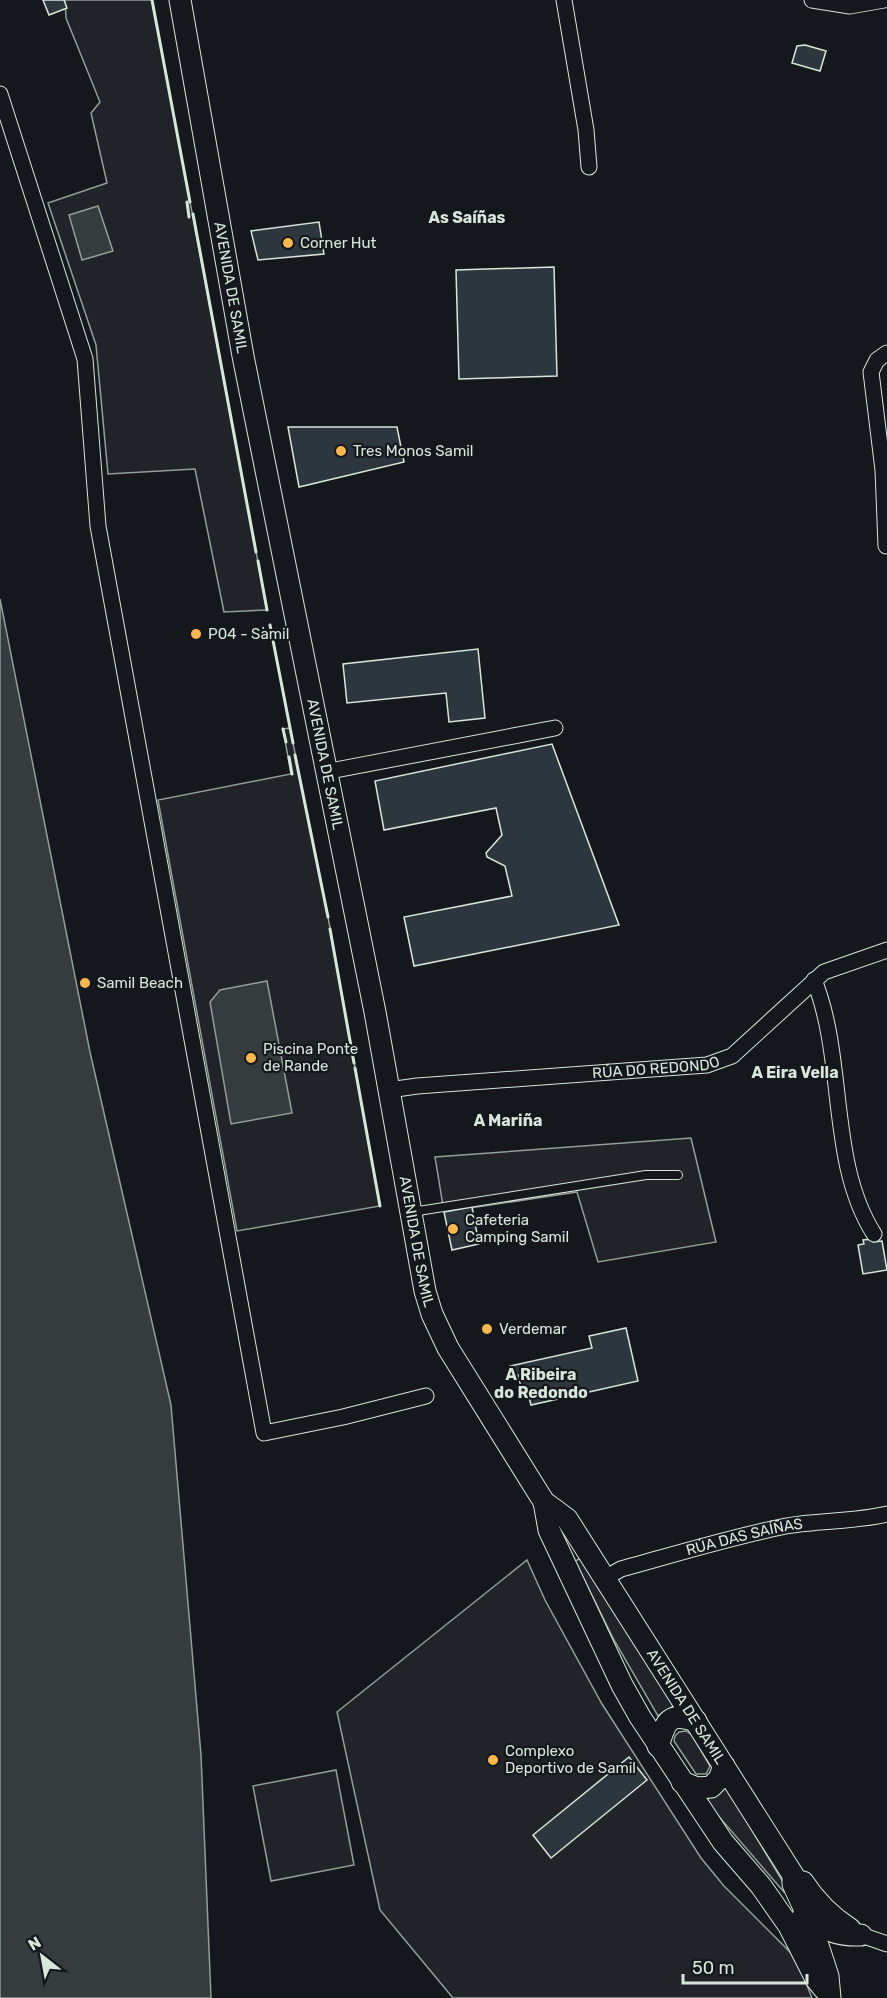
<svg xmlns="http://www.w3.org/2000/svg" width="887" height="1998" viewBox="0 0 887 1998" font-family="Rubik,sans-serif">
  <style>
    .green { fill: #202428; stroke: #939e99; stroke-width: 1.5 }
    .water { fill: #363b3e; stroke: #939e99; stroke-width: 1.5 }
    .building { fill: #2c363c; stroke: #d8e6dc; stroke-width: 1.5 }
    .lines { fill: none; stroke-linecap: round; stroke-linejoin: round }
    .lane-casing { stroke: #d8e6dc; stroke-width: 10 }
    .street-casing { stroke: #d8e6dc; stroke-width: 17 }
    .secondary-casing { stroke: #d8e6dc; stroke-width: 23 }
    .lane { stroke: #14181c; stroke-width: 8 }
    .street { stroke: #14181c; stroke-width: 15 }
    .secondary { stroke: #14181c; stroke-width: 21 }
    .fence { stroke: #d8e6dc; stroke-width: 1.5; stroke-dasharray: 8 3; stroke-linecap: butt }
    .wall { stroke: #d8e6dc; stroke-width: 3 }
    .poi-dot { fill: #ffb74d; stroke: #14181c; stroke-width: 2 }
    .labels { text-anchor: middle; stroke-width: 4.5; stroke-linejoin: round; paint-order: stroke }
    .poi-label { font-size: 15px; fill: #d8e6dc; stroke: #14181c; text-anchor: start }
    .street-label { font-size: 15px; fill: #d8e6dc; stroke: #14181c }
    .neighbourhood-label { font-size: 16px; font-weight: bold; fill: #d8e6dc; stroke: #14181c }
  </style>
  <rect width="100%" height="100%" fill="#14181c"/>
  <g class="green">
    <path d="M65 0H152L267 610 224 612 195 469 108 474 96 345 48 203 107 183 91 113 100 102 66 18Z"/>
    <path d="M290 728 328 917 380 1206 237 1231 158 800 291 774 283 729Z"/>
    <path d="M691 1138 716 1242 598 1262 577 1192 444 1212 435 1157Z"/>
    <path d="M581 1558 675 1705 658 1716 614 1640 575 1561Z"/>
    <path d="M527 1560 545 1600 602 1704 701 1858 724 1886 796 1958 812 1998H453L380 1910 337 1712Z"/>
    <path d="M686 1731 692 1735 710 1766 706 1774H696L674 1741 675 1736 679 1732Z"/>
    <path d="M336 1770 354 1865 271 1881 253 1786Z"/>
    <path d="M726 1787 786 1887 784 1892 708 1804 707 1799 717 1795Z"/>
  </g>
  <g class="water">
    <path d="M98 206 113 251 82 260 69 215Z"/>
    <path d="M0 599 90 1052 171 1405 201 1755 211 1998H0Z"/>
    <path d="M267 981 292 1113 231 1124 210 1002 220 990Z"/>
  </g>
  <g class="building">
    <path d="M43 0H64L67 8 49 15Z"/>
    <path d="M805 45 826 51 820 71 792 63 797 46Z"/>
    <path d="M319 222 324 254 258 260 251 231Z"/>
    <path d="M554 267 557 376 459 379 456 270Z"/>
    <path d="M288 427H397L404 462 299 487Z"/>
    <path d="M478 649 485 718 449 722 446 693 347 703 343 664Z"/>
    <path d="M552 744 619 925 414 966 404 917 512 896 505 866 487 857 486 853 502 835 496 808 384 830 375 781Z"/>
    <path d="M472 1207 479 1244 452 1250 444 1212Z"/>
    <path d="M872 1239 873 1242 882 1241 887 1270 863 1274 858 1245 864 1244 863 1240Z"/>
    <path d="M626 1328 638 1381 531 1405 527 1390 522 1391 518 1375 513 1376 510 1366 592 1348 589 1336Z"/>
    <path d="M629 1757 647 1780 551 1858 533 1835Z"/>
  </g>
  <g class="lines">
    <defs>
      <path id="lane" d="M412 1212 646 1175H678"/>
      <g id="street">
        <path d="M564 0 586 130 589 167"/>
        <path d="M812 0 850 6 884 0"/>
        <path d="M0 94 85 359 98 526 264 1433 343 1417 426 1396"/>
        <path d="M886 546 883 470 871 372 877 360 887 353"/>
        <path d="M325 772 555 728"/>
        <path d="M814 980C846 1059 828 1162 874 1234"/>
        <path id="s1" d="M389 1090 417 1086 707 1065 732 1056 824 972 887 950"/>
        <path id="s2" d="M605 1578 621 1569C676 1554 731 1537 786 1526 819 1520 854 1522 887 1514"/>
        <path d="M861 1935 887 1944"/>
      </g>
      <g id="secondary">
        <path id="s3" d="M180 0 243 356 375 1012 425 1291 432 1314 448 1348 544 1502 567 1519 793 1875V1884L810 1921 828 1976 830 1998"/>
        <path d="M544 1502 549 1530 622 1685 640 1717 723 1842 761 1886 789 1926 816 1979 824 1989"/>
        <path d="M658 1746C666 1721 668 1712 696 1721"/>
        <path d="M682 1782 697 1788 711 1787 719 1779 724 1766"/>
        <path d="M803 1882C816 1902 830 1916 850 1929"/>
        <path d="M803 1916C820 1929 840 1936 861 1935"/>
      </g>
    </defs>
    <use href="#lane" class="lane-casing"/>
    <use href="#street" class="street-casing"/>
    <use href="#secondary" class="secondary-casing"/>
    <use href="#lane" class="lane"/>
    <use href="#street" class="street"/>
    <use href="#secondary" class="secondary"/>
    <path class="fence" d="M263 627 266 641"/>
    <g class="wall">
      <path d="M152 0 190 202"/>
      <path d="M187 202 189 217"/>
      <path d="M193 214 256 552"/>
      <path d="M258 561 267 610"/>
      <path d="M270 625 293 743"/>
      <path d="M283 729 286 742"/>
      <path d="M295 755 328 917"/>
      <path d="M289 757 292 774"/>
      <path d="M330 929 354 1063"/>
      <path d="M355 1068 380 1206"/>
    </g>
  </g>
  <g class="poi-dot">
    <circle cx="288" cy="243" r="6"/>
    <circle cx="341" cy="451" r="6"/>
    <circle cx="196" cy="634" r="6"/>
    <circle cx="85" cy="983" r="6"/>
    <circle cx="251" cy="1058" r="6"/>
    <circle cx="453" cy="1229" r="6"/>
    <circle cx="487" cy="1329" r="6"/>
    <circle cx="493" cy="1760" r="6"/>
  </g>
  <g class="labels">
    <g class="poi-label">
      <text x="300" y="248">Corner Hut</text>
      <text x="353" y="456">Tres Monos Samil</text>
      <text x="208" y="639">P04 - Samil</text>
      <text x="97" y="988">Samil Beach</text>
      <text x="263" y="1054">Piscina Ponte<tspan x="263" dy="17">de Rande</tspan></text>
      <text x="465" y="1225">Cafeteria<tspan x="465" dy="17">Camping Samil</tspan></text>
      <text x="499" y="1334">Verdemar</text>
      <text x="505" y="1756">Complexo<tspan x="505" dy="17">Deportivo de Samil</tspan></text>
    </g>
    <g class="street-label">
      <text dy="5" stroke="none"><textPath href="#s3" startOffset="292">AVENIDA DE SAMIL</textPath></text>
      <text dy="5" stroke="none"><textPath href="#s3" startOffset="778">AVENIDA DE SAMIL</textPath></text>
      <text dy="5" stroke="none"><textPath href="#s1" startOffset="268">RÚA DO REDONDO</textPath></text>
      <text dy="5" stroke="none"><textPath href="#s3" startOffset="1264">AVENIDA DE SAMIL</textPath></text>
      <text dy="5" stroke="none"><textPath href="#s2" startOffset="146">RÚA DAS SAÍÑAS</textPath></text>
      <text dy="5" stroke="none"><textPath href="#s3" startOffset="1808">AVENIDA DE SAMIL</textPath></text>
    </g>
    <g class="neighbourhood-label">
      <text x="467" y="223">As Saíñas</text>
      <text x="795" y="1078">A Eira Vella</text>
      <text x="508" y="1126">A Mariña</text>
      <text x="541" y="1380">A Ribeira<tspan x="541" dy="18">do Redondo</tspan></text>
    </g>
  </g>
  <g transform="translate(42 1956) rotate(329)" stroke="#14181c" stroke-width="4.5" paint-order="stroke">
  <path d="M0-4.5L10 22L0 15L-10 22Z" fill="#d8e6dc"/>
  <text y="-9" font-size="16" font-weight="bold" text-anchor="middle" fill="#d8e6dc">N</text>
  </g>
  <path d="M683 1974v9h124v-9" fill="none" stroke="#d8e6dc" stroke-width="3"/>
  <text x="692" y="1974" font-size="18" fill="#d8e6dc" stroke="#14181c" stroke-width="4.5" paint-order="stroke">50 m</text>
</svg>
